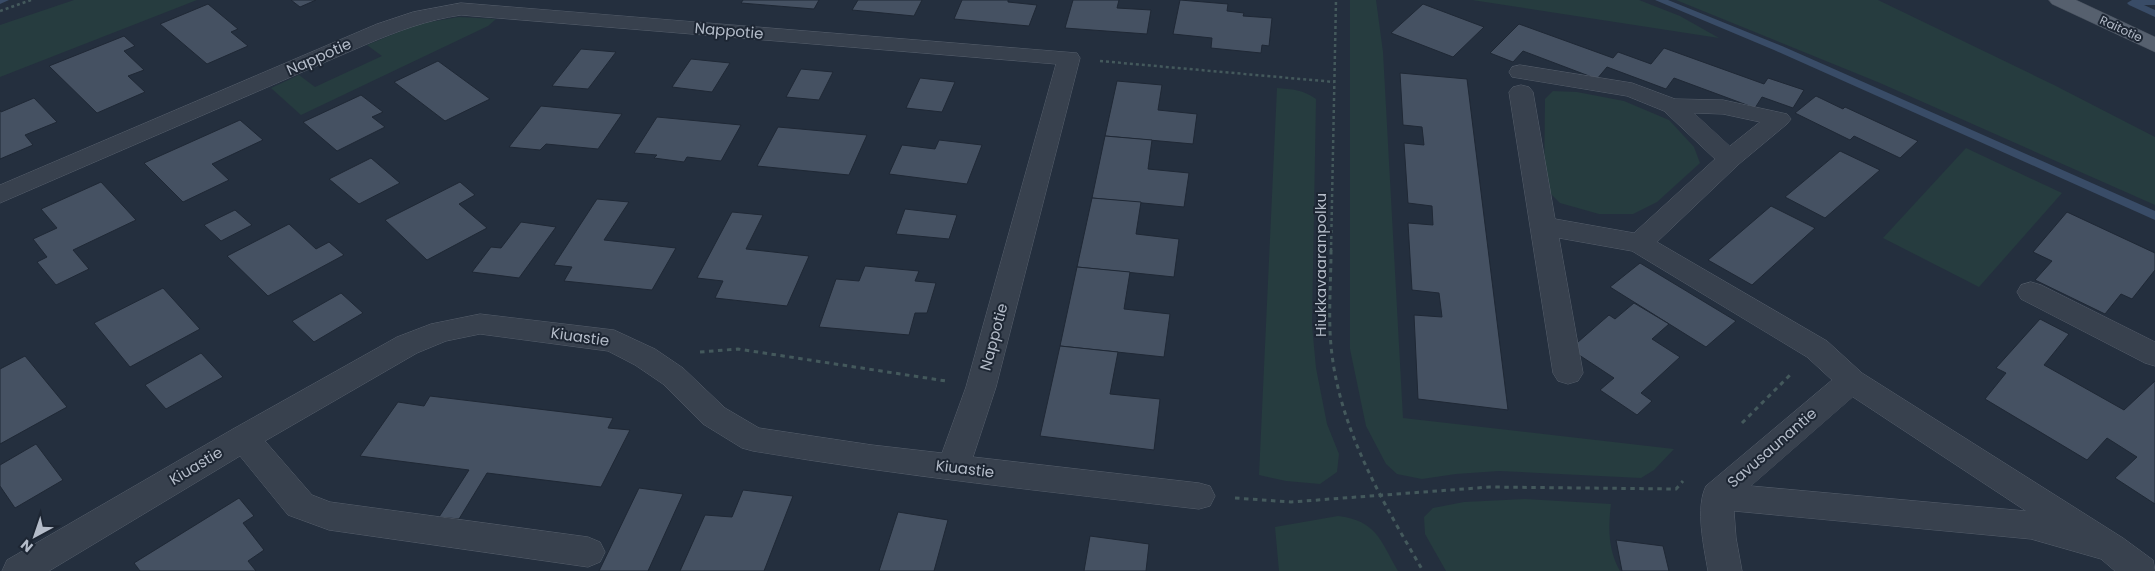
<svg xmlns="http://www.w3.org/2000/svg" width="2155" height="571" viewBox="0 0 2155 571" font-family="Poppins,sans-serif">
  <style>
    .green { fill: #263c3f }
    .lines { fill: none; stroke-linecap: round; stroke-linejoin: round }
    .stream { fill: #394c67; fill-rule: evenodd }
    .building { fill: #455162; stroke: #1f2835 }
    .minor-casing { stroke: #565f6c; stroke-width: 1 }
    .major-casing { stroke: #414a57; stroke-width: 1 }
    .path-far1 { stroke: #44595c; stroke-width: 2.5; stroke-dasharray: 3 3; stroke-linecap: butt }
    .path { stroke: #44595c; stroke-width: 3; stroke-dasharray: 4.5 4.5; stroke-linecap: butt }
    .minor { fill: #38414e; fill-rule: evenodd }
    .major { fill: #56606e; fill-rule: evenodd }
    .labels { text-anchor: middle; stroke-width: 4; stroke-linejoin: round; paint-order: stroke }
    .far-street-label { font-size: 12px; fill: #b4bcc9; stroke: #1d2633 }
    .street-label { font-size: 15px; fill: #b4bcc9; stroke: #1d2633 }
  </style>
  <rect width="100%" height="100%" fill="#242f3e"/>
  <g class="green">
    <path d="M74 0H197L0 77V25Z"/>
    <path d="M1350 0H1376L1383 52 1403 418 1674 449 1654 470 1641 478 1499 471 1456 474 1422 479 1397 474 1386 464 1366 426 1350 349Z"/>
    <path d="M1472 0H1639L1680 16 1719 38Z"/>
    <path d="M1676 0H1878L2054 85 2155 137V205L1880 83Z"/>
    <path d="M459 17 496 19 488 26 301 115 271 88 299 75 315 87 382 56 367 45 418 24Z"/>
    <path d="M1277 88C1292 89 1304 90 1316 99L1312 325 1316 368 1327 424 1339 454 1337 472 1320 484 1286 481 1259 475Z"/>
    <path d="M1553 91 1577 92 1624 101 1669 120 1694 147 1700 163 1657 202 1633 214H1599L1560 203 1544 187 1545 99Z"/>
    <path d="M1966 148 2062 193 1979 287 1883 238Z"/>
    <path d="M1525 499 1611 504C1608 527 1608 550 1620 571H1446L1425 534 1424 517 1433 508 1464 502Z"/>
    <path d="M1338 516C1377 521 1380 540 1398 571H1279L1275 527Z"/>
  </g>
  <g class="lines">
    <g class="stream">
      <path d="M0 0H9L0 4Z"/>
      <path d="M1655 0H1668L1782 46 2155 211V220L1774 50Z"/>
      <path d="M2132 0H2155V5H2144L2155 10V17L2129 5 2127 3Z"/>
    </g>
  </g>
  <g class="building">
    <path d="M291 0H316L300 7Z"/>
    <path d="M743 0H819L814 9 741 3Z"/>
    <path d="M858 0H922L914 16 852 10Z"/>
    <path d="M962 0H1008V2L1037 5 1029 26 954 19Z"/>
    <path d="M1073 0H1119L1117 8 1151 10 1147 34 1065 28Z"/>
    <path d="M1180 0 1228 4 1227 11 1244 13 1243 16 1272 18 1269 46 1262 45 1261 53 1211 48 1212 38 1173 34Z"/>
    <path d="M208 4 238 29 231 32 248 46 207 64 160 24Z"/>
    <path d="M1423 4 1484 27 1453 57 1391 33Z"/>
    <path d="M1519 24 1613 58 1618 52 1651 64 1664 48 1764 84 1768 78 1804 90 1793 108 1762 97 1755 108 1674 78 1666 89 1607 67 1597 79 1523 51 1513 62 1490 53Z"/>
    <path d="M124 36 135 46 124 51 144 70 128 76 145 92 97 113 49 66Z"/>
    <path d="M581 49 616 52 588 89 552 86Z"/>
    <path d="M691 59 730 63 712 92 672 87Z"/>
    <path d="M438 61 490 99 445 121 394 82Z"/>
    <path d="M801 69 833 72 819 100 786 97Z"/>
    <path d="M1400 73 1467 79 1508 410 1418 399 1414 315 1442 317 1439 293 1412 290 1408 223 1433 225 1432 206 1408 203 1404 143 1424 145 1422 127 1403 125Z"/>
    <path d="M920 78 955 82 942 112 906 108Z"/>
    <path d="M1117 81 1162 85 1158 110 1197 114 1193 144 1105 136Z"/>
    <path d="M361 95 383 112 372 117 385 127 337 151 303 122Z"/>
    <path d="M1816 96 1843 109 1845 107 1918 141 1900 158 1854 136 1850 140 1795 113Z"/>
    <path d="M34 98 57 122 25 135 33 145 0 159V110L1 112Z"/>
    <path d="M541 106 622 114 598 149 546 144 540 150 509 147Z"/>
    <path d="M657 117 741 125 721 161 687 157 684 162 654 158 657 155 634 153Z"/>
    <path d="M240 120 263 140 212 164 229 180 183 202 144 163Z"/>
    <path d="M778 127 867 135 849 175 757 166Z"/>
    <path d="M1105 136 1152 140 1148 169 1189 173 1184 207 1092 198Z"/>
    <path d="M939 140 982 145 967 184 889 174 902 145 935 149Z"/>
    <path d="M1840 151 1880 170 1825 218 1785 197Z"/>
    <path d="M371 158 400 183 359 204 329 179Z"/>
    <path d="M101 182 136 220 73 250 89 269 56 285 37 262 47 257 33 239 57 228 41 209Z"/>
    <path d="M460 182 475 195 459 204 487 228 427 260 385 220Z"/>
    <path d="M1092 198 1141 202 1136 234 1179 239 1174 277 1077 267Z"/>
    <path d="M597 199 629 202 604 240 676 248 652 290 564 281 572 267 554 265Z"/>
    <path d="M1771 206 1815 228 1752 285 1708 260Z"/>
    <path d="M905 209 957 215 949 239 896 234Z"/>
    <path d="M235 210 252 225 221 241 204 225Z"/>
    <path d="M732 212 763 215 746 249 809 256 787 306 715 298 723 281 697 278Z"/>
    <path d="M2067 212 2155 253V270L2132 299 2121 294 2105 314 2035 280 2052 261 2033 252Z"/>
    <path d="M521 222 556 227 519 278 472 272 491 247 501 248Z"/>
    <path d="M289 224 316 249 329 242 344 255 268 296 227 256Z"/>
    <path d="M1640 263 1736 321 1706 347 1610 287Z"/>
    <path d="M865 266 919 271 915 281 936 283 927 313H915L909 335 819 327 836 279 859 281Z"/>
    <path d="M1077 267 1130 272 1124 309 1170 314 1164 357 1060 346Z"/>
    <path d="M163 288 200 329 130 367 94 323Z"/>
    <path d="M341 293 363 313 314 342 292 321Z"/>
    <path d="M1634 303 1669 324 1652 339 1680 357 1641 393 1652 401 1637 415 1600 390 1614 378 1570 349 1609 315 1615 319Z"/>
    <path d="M2040 319 2069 334 2044 365 2124 410 2155 381V504L2115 478 2137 457 2107 438 2087 460 1985 399 2006 373 1996 368Z"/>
    <path d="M1060 346 1118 352 1110 394 1160 399 1154 450 1040 436Z"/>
    <path d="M201 353 223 377 166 409 145 385Z"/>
    <path d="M25 356 67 407 0 444V369Z"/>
    <path d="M430 396 613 418 608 428 630 430 601 487 487 473 459 519 439 517 469 470 360 456 398 402 424 406Z"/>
    <path d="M36 444 63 480 15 508 0 486V465Z"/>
    <path d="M639 488 683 494 648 571H599Z"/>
    <path d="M743 490 793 496 764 571H680L705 515 732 517Z"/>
    <path d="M239 498 254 516 243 523 264 550 248 561 256 571H140L134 563Z"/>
    <path d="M898 512 948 520 934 571H879Z"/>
    <path d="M1090 536 1149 544 1146 571H1084Z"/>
    <path d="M1616 540 1663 546 1669 571H1622Z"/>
  </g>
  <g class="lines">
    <defs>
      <g id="minor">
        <path d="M461 3 1077 53 1080 58 996 387 973 457 1199 483 1210 486 1215 496 1210 506 1199 509C1050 492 901 476 753 451L742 448 703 424 663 384 635 365 608 351 480 334 446 341 417 353 265 441 312 495 330 502 588 537 600 542 605 552 600 562 588 567 329 530 288 515 240 456 49 571H2L7 560 233 429 397 337 431 324 480 314 614 330 655 349 683 368 725 408 759 428 872 445 942 453 966 387 1056 64 461 15C427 20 398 31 367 44L0 203V185L377 24 413 12Z"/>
        <path d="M1520 65 1632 83 1675 99 1723 100 1787 114 1791 119 1787 124 1739 164 1657 242 1827 341 1862 373 2123 538 2153 560 2155 571H2115L2101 559 2031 539 1734 511 1736 538 1742 571H1708C1704 547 1695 508 1706 486L1832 380 1807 357 1632 251 1559 238 1583 373 1578 381 1568 384 1558 381 1553 373 1509 92 1513 87 1521 85 1529 87 1533 92 1555 219 1634 233 1715 159 1664 111 1627 96 1512 77 1509 72 1512 67ZM1694 113 1723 114 1760 122 1730 146ZM1853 397 2026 511 1751 486Z"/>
        <path d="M2031 282 2041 285 2155 342V366L2145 363 2021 299 2017 292 2021 285Z"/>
      </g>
      <path id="major" d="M2049 0H2076L2155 37V52L2052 4Z"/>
    </defs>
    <use href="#minor" class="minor-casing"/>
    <use href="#major" class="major-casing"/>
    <g class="path-far1">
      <path d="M0 11 31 0"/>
      <path d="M1100 61 1334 82"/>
      <path d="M1331 251 1336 0"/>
    </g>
    <g class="path">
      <path d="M1331 250C1331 277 1329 304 1330 330 1333 419 1380 497 1423 571"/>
      <path d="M700 352 738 349 946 381"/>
      <path d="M1742 423 1791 374"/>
      <path d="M1235 498 1291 502 1490 487 1676 489 1683 481"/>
    </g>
    <use href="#minor" class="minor"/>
    <use href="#major" class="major"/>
  </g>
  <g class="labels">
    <g class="far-street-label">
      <text transform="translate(2121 29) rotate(25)" y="4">Raitotie</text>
    </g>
    <g class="street-label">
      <text transform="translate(729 31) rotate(5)" y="5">Nappotie</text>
      <text transform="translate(319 57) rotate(-24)" y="5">Nappotie</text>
      <text transform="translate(1321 265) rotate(-90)" y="5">Hiukkavaaranpolku</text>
      <text transform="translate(580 337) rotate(8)" y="5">Kiuastie</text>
      <text transform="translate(994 337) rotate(-75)" y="5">Nappotie</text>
      <text transform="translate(1772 448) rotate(-41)" y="5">Savusaunantie</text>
      <text transform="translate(196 466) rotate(-31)" y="5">Kiuastie</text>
      <text transform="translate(965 469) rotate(7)" y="5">Kiuastie</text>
    </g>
  </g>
  <g transform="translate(35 536) rotate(220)" stroke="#1d2633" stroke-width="4" paint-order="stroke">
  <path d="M0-4L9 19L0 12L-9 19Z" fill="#b4bcc9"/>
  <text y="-8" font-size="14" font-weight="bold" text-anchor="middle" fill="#b4bcc9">N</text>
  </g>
</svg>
